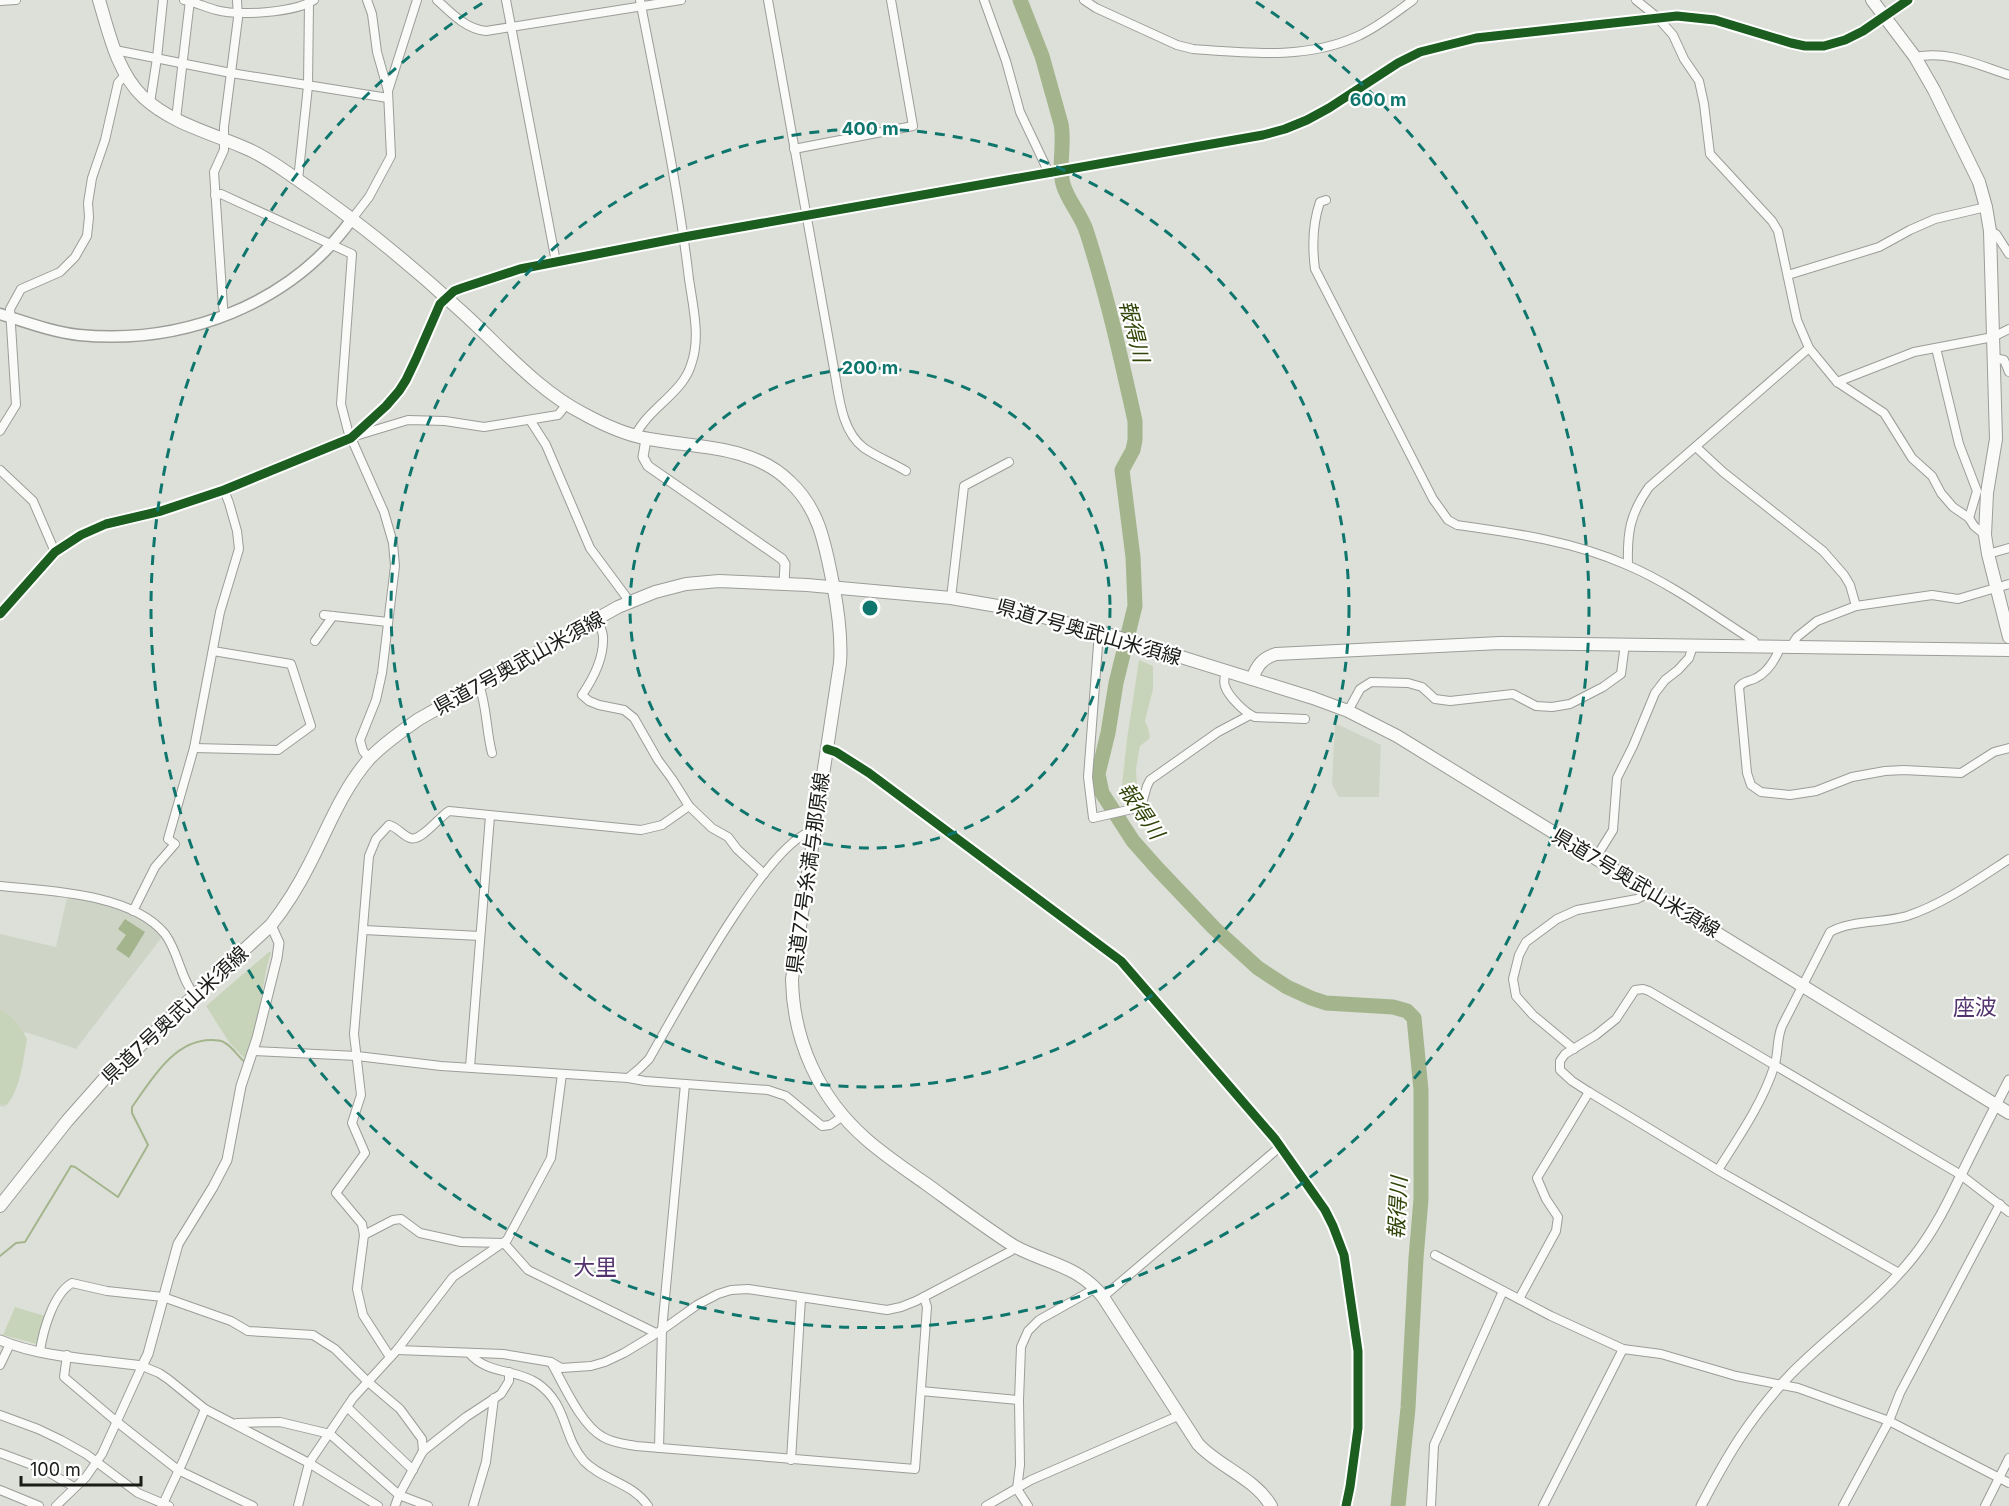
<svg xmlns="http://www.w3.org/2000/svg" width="2009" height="1506" viewBox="0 0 2009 1506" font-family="Inter,'Noto Sans JP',sans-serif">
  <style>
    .built { fill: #ced5c7 }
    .green { fill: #c8d4ba }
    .water { fill: #a4b58d }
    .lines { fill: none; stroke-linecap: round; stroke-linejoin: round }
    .stream { stroke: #a4b58d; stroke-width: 2 }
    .river { stroke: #a4b58d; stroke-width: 15 }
    .minor-casing { stroke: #9b9d98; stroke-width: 10 }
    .tertiary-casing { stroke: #9b9d98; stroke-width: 11 }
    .secondary-casing { stroke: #9b9d98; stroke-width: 13 }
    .primary-casing { stroke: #9b9d98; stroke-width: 14 }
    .minor { stroke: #fafaf9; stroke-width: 8 }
    .tertiary { stroke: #fafaf9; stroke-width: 9 }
    .secondary { stroke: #fafaf9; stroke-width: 10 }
    .primary { stroke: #fafaf9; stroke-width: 12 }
    .cycleway-casing { stroke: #fff; stroke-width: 13 }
    .cycleway { stroke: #1b5e20; stroke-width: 9 }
    .ring { fill: none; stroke: #0f766e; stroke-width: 3; stroke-dasharray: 10 8 }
    .labels { text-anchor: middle; stroke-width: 4.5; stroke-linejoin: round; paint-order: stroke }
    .street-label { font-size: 20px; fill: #191c17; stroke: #fff }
    .water-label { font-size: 21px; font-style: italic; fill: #304407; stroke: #fff }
    .quarter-label { font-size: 22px; fill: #54346e; stroke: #fff }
    .centre { fill: #0f766e; stroke: #fff; stroke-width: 3 }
    .ring-label { font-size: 18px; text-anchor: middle; font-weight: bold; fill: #0f766e; stroke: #fff; stroke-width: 4.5; stroke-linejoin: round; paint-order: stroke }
  </style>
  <rect width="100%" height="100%" fill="#dde0d8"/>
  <g class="built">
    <path d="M1335 723 1381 745 1379 797H1339L1332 784Z"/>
    <path d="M67 898 91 900 121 910 150 924 162 937 76 1049 25 1032 5 1107 0 1106V934L56 947Z"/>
  </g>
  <g class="green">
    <path d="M1139 660 1153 666V689L1145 721 1148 728 1150 738 1140 746 1136 769 1138 802 1131 807 1125 797 1122 785 1127 739Z"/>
    <path d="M270 951 271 953 267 966 257 1019 246 1060 229 1042 206 1006Z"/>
    <path d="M0 1010C12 1015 21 1028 27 1039 23 1061 21 1087 7 1105L0 1104Z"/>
    <path d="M15 1307 45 1316 37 1344 3 1335Z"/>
  </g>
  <path class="water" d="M125 919 145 932 129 958 116 949 126 935 118 929Z"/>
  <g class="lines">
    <path class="stream" d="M0 1256 16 1243 25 1242 71 1166 75 1167 118 1197 148 1145 132 1113V1107C152 1079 174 1040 211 1040 216 1040 222 1040 225 1043 233 1047 238 1057 245 1062"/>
    <path class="river" d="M1020 0 1042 56 1061 124C1065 144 1058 164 1063 184 1068 202 1082 215 1087 233 1107 295 1121 358 1135 421V440L1133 450 1122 470 1133 557 1135 606 1116 683 1108 733 1098 774 1102 793 1133 841 1157 868 1214 928 1258 968 1287 987 1311 998 1326 1003 1393 1007 1407 1011 1414 1018 1421 1090V1199L1416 1258 1408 1408 1398 1506"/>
    <defs>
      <g id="minor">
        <path d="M184 0C195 2 205 7 216 10 239 16 294 13 314 0"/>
        <path d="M367 0 372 14 377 52 388 91"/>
        <path d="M437 0C451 13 466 29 486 31L681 0"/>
        <path d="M506 0 556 262"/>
        <path d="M768 0 834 369C839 395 841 431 864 448 877 457 893 463 906 471"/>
        <path d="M984 0 1006 61 1020 112 1049 173"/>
        <path d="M1084 0 1096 8 1177 45 1193 49C1248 53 1306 60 1358 36 1378 27 1395 13 1413 0"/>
        <path d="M1636 0 1657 17 1673 35 1684 59 1699 81 1704 104 1710 154 1772 221 1778 231 1797 320 1809 348 1837 382 1884 413 1912 458 1932 476 1941 493 1953 507 1969 518 1974 526 1985 535"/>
        <path d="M0 1 16 0"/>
        <path d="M115 50 231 73 388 98"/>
        <path d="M1915 57C1948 50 1978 65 2009 75"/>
        <path d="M150 103 157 58 163 0"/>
        <path d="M176 119 190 0"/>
        <path d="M794 149 913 126 891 0"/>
        <path d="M298 180 308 86 309 3"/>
        <path d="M215 195 221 194 352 254 341 404 348 431 384 512 393 543 395 566 382 673 376 700 360 740 363 751 370 759"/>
        <path d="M1326 200 1320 202C1312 225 1312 246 1315 269L1433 499 1448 520 1457 525C1514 533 1573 541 1627 565 1672 584 1713 615 1754 641V647"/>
        <path d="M352 219 369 197 391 156 388 91 417 0"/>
        <path d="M1990 231 1996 234 2009 254"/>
        <path d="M1788 275 1879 247 1910 230 1935 219 1986 207"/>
        <path d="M225 316 223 307 214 172 224 150V127L238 18 237 0"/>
        <path d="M1936 348 1959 444 1977 491 1969 518"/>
        <path d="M1994 358 2004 360 2009 372"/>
        <path d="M1837 382 1914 352 1993 337 2009 329"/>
        <path d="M530 420 546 445 590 548 630 602"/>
        <path d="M0 431 16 405 10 309 21 289 60 272 75 257 87 236 89 217 88 203 92 178 105 140 118 83 125 75"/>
        <path d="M635 436C649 407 682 394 691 365 701 338 693 307 689 279 678 186 658 93 640 0"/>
        <path d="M352 437 408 420 445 421 484 427 558 415 567 404"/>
        <path d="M1696 447 1723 472 1823 551 1844 575 1850 585 1856 606"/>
        <path d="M0 470 33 501 55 552"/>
        <path d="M1988 554 2009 548"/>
        <path d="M1628 565C1627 532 1630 514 1649 487L1809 348"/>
        <path d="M951 598 964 486 1009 462"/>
        <path d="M324 615 388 622"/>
        <path d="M597 619C599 624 603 631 603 637 604 657 593 679 582 695L589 701 599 705 624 710 634 718 658 760 672 779 689 806 712 828 728 837 737 849 764 874"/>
        <path d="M1099 632 1088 777 1093 818 1141 807 1147 786 1150 780 1218 732 1250 715"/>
        <path d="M315 641 333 616"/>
        <path d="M1780 648C1775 660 1768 672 1756 678 1749 682 1744 680 1739 687L1747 773 1751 785 1761 792 1790 795 1816 791 1852 777 1885 771 1904 770 1961 773 1994 752 2009 748"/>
        <path d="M1790 648 1797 637 1817 621 1856 606 1932 595 1958 599 2009 584"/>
        <path d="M1226 671C1225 676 1223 681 1225 686 1228 696 1245 713 1255 717L1305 719"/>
        <path d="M479 685C487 706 486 731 492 753"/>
        <path d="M1348 711 1360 689 1371 682 1408 683 1422 687 1435 699 1450 701 1513 694 1536 706 1552 707 1570 704 1603 687 1621 674 1625 644"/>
        <path d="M194 748 278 750 311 726 291 664 213 651"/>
        <path d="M827 749 836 752 869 773 1121 961 1275 1139 1325 1210 1333 1226 1344 1255 1358 1351V1428L1350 1487 1346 1506"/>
        <path d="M1595 859 1613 830 1617 778 1633 746 1655 693 1665 680 1678 670 1689 658 1693 646"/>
        <path d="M0 886C48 891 132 893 165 934 179 953 180 978 195 996"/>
        <path d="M133 911 155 867 175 844 168 839 194 748 220 612 239 549 237 531 229 503 224 490"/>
        <path d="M364 930 480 936"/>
        <path d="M1574 1049 1533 1015 1516 996 1513 979 1519 955 1526 942 1557 919 1577 910 1637 899 1650 892"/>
        <path d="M254 1051 357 1056 441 1066 628 1078 645 1081 768 1090 786 1096 822 1126 830 1125 843 1116"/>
        <path d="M470 1067 490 816"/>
        <path d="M628 1078 640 1068 649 1059C674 1016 769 837 814 831"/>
        <path d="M1718 1170C1738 1138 1762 1104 1774 1067 1779 1054 1776 1040 1782 1026L1830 932C1851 920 1884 923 1907 916 1943 904 1977 880 2009 859"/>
        <path d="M364 1235 362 1224 336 1193 365 1153 352 1123 361 1095 354 1034 369 856 376 839 389 825C397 827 402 835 410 838 421 842 439 817 449 811L641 830 662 825 689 806"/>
        <path d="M1435 1255 1551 1316 1623 1349 1661 1354 1736 1376 1798 1388 1889 1421 2009 1483"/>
        <path d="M1899 1273 1721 1172 1589 1092 1572 1081 1560 1070V1061L1565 1054 1596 1035 1616 1019 1635 990 1643 989 1649 991 1961 1175 2009 1212"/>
        <path d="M1103 1297 1281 1146"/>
        <path d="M1519 1299 1556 1231 1558 1217 1546 1199 1537 1178 1589 1092"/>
        <path d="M397 1350 503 1354 551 1362 561 1368 591 1366 605 1362 624 1353 662 1330 697 1305 718 1294 731 1290 748 1289 887 1310 901 1307 916 1301 1011 1251 1014 1246"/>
        <path d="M40 1351C43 1331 53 1294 72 1283L107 1291 163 1297 231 1321 248 1331 313 1335 335 1349 367 1381 400 1409 422 1439 423 1451"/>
        <path d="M470 1354C487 1374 516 1369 537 1383 568 1404 562 1436 584 1461 602 1480 633 1483 648 1506"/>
        <path d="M67 1355 64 1377 117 1422 178 1470 253 1506"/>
        <path d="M390 1357 363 1315 357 1289 364 1235 393 1220 401 1219 420 1233 461 1242 504 1243 528 1270 656 1333"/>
        <path d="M552 1364C564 1385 581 1425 603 1437 613 1443 625 1444 636 1446L915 1469 927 1307 924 1297"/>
        <path d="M0 1365 10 1344"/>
        <path d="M921 1391 1019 1400"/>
        <path d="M347 1407 413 1470"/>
        <path d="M0 1415 38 1429 61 1440 86 1454 138 1493 169 1506"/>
        <path d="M237 1423 280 1422 330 1434 399 1495 428 1506"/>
        <path d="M659 1448 662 1330 685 1084"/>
        <path d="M0 1453 43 1469 74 1487"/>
        <path d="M791 1460 801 1298"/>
        <path d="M0 1490 39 1506"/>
        <path d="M56 1506 86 1477 102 1454 142 1366 159 1373 168 1379 205 1409 309 1463 378 1506"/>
        <path d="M162 1506 184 1459 205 1409"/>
        <path d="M298 1506 309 1463 353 1398 397 1350 453 1277 507 1240 551 1158 562 1074"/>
        <path d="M395 1506 399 1495 423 1451 466 1417 501 1394 509 1381V1372"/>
        <path d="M473 1506 486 1462 494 1398"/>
        <path d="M986 1506 1031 1480 1178 1416"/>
        <path d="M1028 1506 1017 1489 1020 1465 1019 1400 1021 1347 1028 1331 1039 1320 1096 1288"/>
        <path d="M1431 1506 1434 1445 1503 1291"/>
        <path d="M1543 1506 1623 1349"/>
        <path d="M1843 1506 1889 1421 1900 1393 2000 1204"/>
        <path d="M1985 1506 2009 1458"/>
      </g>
      <g id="tertiary">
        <path d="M646 439 643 457 648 466 782 559 785 564 784 584"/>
        <path d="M0 614 55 552 81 535 106 524 161 511 224 490 351 438 386 406 399 391 406 380 416 359 440 304 454 291 462 288 520 269 684 237 1263 135 1285 129 1307 120 1329 108 1398 63 1420 52 1476 38 1677 16 1715 20 1791 43 1805 46H1824L1845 40 1863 31 1908 0"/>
        <path d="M0 1340C42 1358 96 1359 142 1366L148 1354 178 1244 213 1187 227 1160 241 1086 257 1038 277 958 279 943 271 925"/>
        <path d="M1701 1506C1727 1456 1750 1417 1790 1375 1830 1334 1878 1302 1914 1256 1934 1231 1948 1202 1962 1173 1977 1142 1993 1111 2009 1080"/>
      </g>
      <path id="secondary" d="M0 314C26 322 52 332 79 335 183 345 290 305 352 219"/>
      <g id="primary">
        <path d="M99 0C109 33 117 72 143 97 171 123 208 132 243 147 258 153 272 162 285 171 347 213 406 260 461 311 500 346 537 390 584 414 604 425 626 435 649 439 697 448 753 445 790 482 820 510 825 545 833 584 838 610 842 636 840 663L792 979C793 1041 819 1098 866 1139 884 1155 905 1169 925 1183 954 1204 983 1226 1014 1246 1047 1264 1078 1265 1103 1297L1198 1444C1219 1467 1255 1478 1271 1506"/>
        <path d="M1872 0 1915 57 1934 90 1979 182 1986 207 1990 231 1996 439 1987 493 1985 535 1988 554 2009 637"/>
        <path d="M1252 679C1257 666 1262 658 1276 654L1500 643 2009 650"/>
        <path d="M0 1206 67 1121 105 1078 271 925C286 906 299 885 310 863 328 828 342 790 369 759 384 743 402 731 419 719L618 607 655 592 686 584 719 581 807 585 951 598 1009 608 1107 634 1313 698 1348 711 1397 736 2009 1113"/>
      </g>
    </defs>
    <use href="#minor" class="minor-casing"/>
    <use href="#tertiary" class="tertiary-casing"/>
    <use href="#secondary" class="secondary-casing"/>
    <use href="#primary" class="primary-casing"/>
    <use href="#minor" class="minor"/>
    <use href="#tertiary" class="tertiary"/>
    <use href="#secondary" class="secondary"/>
    <use href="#primary" class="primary"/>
    <defs>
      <g id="cycleway">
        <path d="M0 614 55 552 81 535 106 524 161 511 224 490 351 438 386 406 399 391 406 380 416 359 440 304 454 291 462 288 520 269 684 237 1263 135 1285 129 1307 120 1329 108 1398 63 1420 52 1476 38 1677 16 1715 20 1791 43 1805 46H1824L1845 40 1863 31 1908 0"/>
        <path d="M827 749 836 752 869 773 1121 961 1275 1139 1325 1210 1333 1226 1344 1255 1358 1351V1428L1350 1487 1346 1506"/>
      </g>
    </defs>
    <use href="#cycleway" class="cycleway-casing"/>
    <use href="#cycleway" class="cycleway"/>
  </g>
  <g class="ring">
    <circle cx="870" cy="608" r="240"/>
    <circle cx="870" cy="608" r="479"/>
    <path d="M1256 2A719 719 0 1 1 484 2"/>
  </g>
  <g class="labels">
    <g class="street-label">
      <text transform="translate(1089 632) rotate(16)" y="7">県道7号奥武山米須線</text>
      <text transform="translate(519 663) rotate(-29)" y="7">県道7号奥武山米須線</text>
      <text transform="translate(808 873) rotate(-82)" y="7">県道77号糸満与那原線</text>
      <text transform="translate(1636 883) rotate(31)" y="7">県道7号奥武山米須線</text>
      <text transform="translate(175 1015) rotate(-43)" y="7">県道7号奥武山米須線</text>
    </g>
    <g class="water-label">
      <text transform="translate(1134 331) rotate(76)" y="7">報得川</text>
      <text transform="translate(1141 811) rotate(56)" y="7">報得川</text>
      <text transform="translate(1398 1208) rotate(-87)" y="7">報得川</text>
    </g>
    <g class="quarter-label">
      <text x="1975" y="1015">座波</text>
      <text x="595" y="1275">大里</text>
    </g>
  </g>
  <circle cx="870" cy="608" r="9" class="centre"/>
  <g class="ring-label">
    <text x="1378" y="106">600 m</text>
    <text x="870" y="135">400 m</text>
    <text x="870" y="374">200 m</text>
  </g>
  <path d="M21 1476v9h120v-9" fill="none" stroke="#191c17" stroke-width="3"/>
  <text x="30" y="1476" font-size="18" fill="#191c17" stroke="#ffffff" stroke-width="4.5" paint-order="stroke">100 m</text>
</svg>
